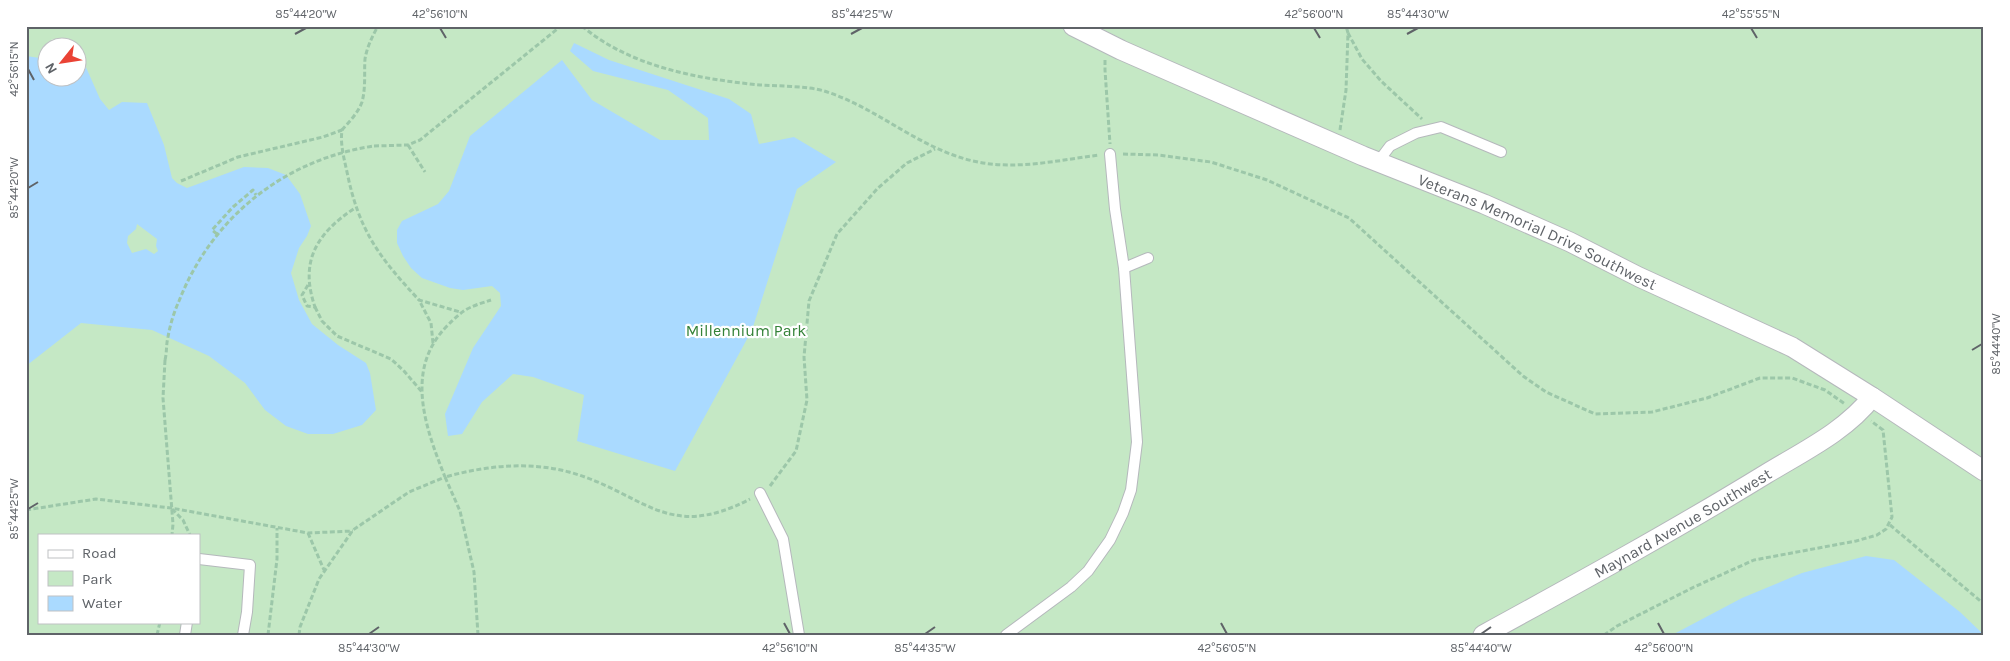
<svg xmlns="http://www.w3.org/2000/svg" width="2010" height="661" viewBox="0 0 2010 661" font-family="Karla,sans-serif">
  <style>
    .green { fill: #c5e8c5; fill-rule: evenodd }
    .water { fill: #aadaff; fill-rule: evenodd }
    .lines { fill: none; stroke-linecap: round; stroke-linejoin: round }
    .lane-casing { stroke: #b5b8bc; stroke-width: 12 }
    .street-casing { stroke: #b5b8bc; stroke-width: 21 }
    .path { stroke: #9cc7a9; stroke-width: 3; stroke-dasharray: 5 2.5; stroke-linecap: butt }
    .lane { stroke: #fff; stroke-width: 10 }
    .street { stroke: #fff; stroke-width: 19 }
    .path-bridge { stroke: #9cc7a9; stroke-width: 3; stroke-dasharray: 5 2.5; stroke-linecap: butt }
    .ticks { fill: none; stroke: #5f6368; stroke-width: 2 }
    .labels { text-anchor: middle; stroke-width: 4.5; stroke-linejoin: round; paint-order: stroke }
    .street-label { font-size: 16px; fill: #5f6368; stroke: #fff }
    .park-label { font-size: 16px; fill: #348238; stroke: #fff }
    .neatline { fill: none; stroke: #5f6368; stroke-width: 2 }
    .ticks-label { font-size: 12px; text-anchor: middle; fill: #5f6368 }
  </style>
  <rect width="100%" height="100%" fill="#f1efe8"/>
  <path class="green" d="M26 26H1984V635H26ZM48 48H78V78H48ZM39 535H199V622H39Z"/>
  <g class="water">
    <path d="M574 43 609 60 729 99 751 114 759 144 794 137 836 162 797 189 752 330 675 471 577 441 584 395 533 377 513 374 482 402 462 434 448 436 445 414 473 348 501 306 500 293 492 286 463 290 450 288 422 278 411 268 403 256 397 243V230L402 221 438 204 449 191 470 136 562 60 592 100 660 140H709L708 118 668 90 593 71 570 51Z"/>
    <path d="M26 56 47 59 48 78H78V64L85 65 100 99 109 110 122 102 147 103 164 145 172 178 177 183 187 188 244 167 268 168 286 175 300 194 311 226 307 236 299 248 291 273 299 300 312 324 338 345 366 363 370 373 376 410 362 425 333 434H308L286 426 265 410 245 383 209 356 152 330 81 323 26 366ZM137 224 157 239 156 246 158 251 154 254 146 249 132 253 127 243 128 236 136 229Z"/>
    <path d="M1866 556 1894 560 1960 612 1984 635H1672L1742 598 1802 573Z"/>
  </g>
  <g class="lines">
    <defs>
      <g id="lane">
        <path d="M1378 162 1390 146 1416 133 1441 127 1501 152"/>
        <path d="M1124 268 1148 258"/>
        <path d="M760 493 783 539 799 635"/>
        <path d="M199 559 250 565 247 612 243 635"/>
        <path d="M185 635 187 622"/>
        <path d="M1006 635 1071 587 1088 571 1110 540 1123 513 1131 490 1137 442 1124 268 1115 209 1110 154"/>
      </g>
      <g id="street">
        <path id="s1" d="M1073 26 1121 50 1363 156 1484 204 1570 242 1639 277 1792 347 1872 397 1984 471"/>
        <path id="s2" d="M1483 635C1578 583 1673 531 1766 474 1802 452 1846 431 1872 397"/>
      </g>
    </defs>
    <use href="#lane" class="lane-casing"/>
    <use href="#street" class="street-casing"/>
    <g class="path">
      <path d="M582 26C630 67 699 79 760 85 778 86 807 86 824 91 879 108 921 151 978 162 1017 170 1060 160 1099 155"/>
      <path d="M1348 33 1362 59 1381 81 1422 119"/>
      <path d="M1105 60V70L1110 144"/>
      <path d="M342 130C349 122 358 113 362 102 366 87 364 73 365 59 367 47 372 37 378 26"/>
      <path d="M1340 130 1346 90 1348 33 1346 26"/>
      <path d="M408 145 425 172"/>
      <path d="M374 146 408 145 420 140 561 26"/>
      <path d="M1123 154 1158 155 1211 162 1267 180 1349 218 1523 376 1546 392 1595 414 1652 412 1707 398 1760 378H1792L1825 390 1845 404"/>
      <path d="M181 181 238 157 323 137 342 130C340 144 344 158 347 172 359 231 379 257 419 300"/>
      <path d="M217 234 212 230 233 207 253 190 256 195"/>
      <path d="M308 285 302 295 307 306 315 307C299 261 317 233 355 208"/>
      <path d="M315 307 322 321 337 336 391 359 404 371 422 392"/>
      <path d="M433 343 431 323 419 300 460 312"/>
      <path d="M165 360 163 398 173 524 172 535"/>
      <path d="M770 486 796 451 807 400 804 357 809 301 837 234 878 188 907 163 935 149"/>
      <path d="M172 509 183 520 190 535"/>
      <path d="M26 510 96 499 171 508 308 533 353 531"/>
      <path d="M1890 525 1984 604"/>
      <path d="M308 533 324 570"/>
      <path d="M157 635 160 622"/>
      <path d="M268 635 277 559V528"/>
      <path d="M299 635 300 627 319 579 353 530 409 492 445 477C426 429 404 371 446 327 464 309 466 308 491 300"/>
      <path d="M478 635 474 572 460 511 445 477C485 466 528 461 569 472 643 492 666 543 750 499"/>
      <path d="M1604 635 1617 626 1694 587 1754 560 1856 541 1877 535 1886 529 1892 517 1883 430 1871 421"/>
    </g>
    <use href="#lane" class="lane"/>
    <use href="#street" class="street"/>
    <path class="path-bridge" d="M165 360C167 352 166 345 168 337 170 325 174 312 179 301 212 217 285 159 374 146"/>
  </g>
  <path class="ticks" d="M440 28 446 38M1314 28 1320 38M1751 28 1757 38M295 34 306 28M851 34 862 28M1407 34 1418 28M28 69 34 80M28 188 38 182M1972 350 1982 344M28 509 38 503M784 623 790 634M1221 623 1227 634M1658 623 1664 634M369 634 379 627M925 634 935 627M1481 634 1491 627"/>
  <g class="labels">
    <g class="street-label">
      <text dy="6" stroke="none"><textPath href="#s1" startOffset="508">Veterans Memorial Drive Southwest</textPath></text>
      <text dy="6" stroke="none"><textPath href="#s2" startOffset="229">Maynard Avenue Southwest</textPath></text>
    </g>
    <g class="park-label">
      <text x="746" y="336">Millennium Park</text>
    </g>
  </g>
  <rect width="2010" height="661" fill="none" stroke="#ffffff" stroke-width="55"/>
  <rect x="38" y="534" width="162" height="90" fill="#ffffff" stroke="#bfc1c3"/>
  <rect x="48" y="550" width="25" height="8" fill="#ffffff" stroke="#bfc1c3"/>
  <text x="82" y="558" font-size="15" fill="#5f6368">Road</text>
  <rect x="48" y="571" width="25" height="15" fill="#c5e8c5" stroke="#bfc1c3"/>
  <text x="82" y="584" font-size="15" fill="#5f6368">Park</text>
  <rect x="48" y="596" width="25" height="15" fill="#aadaff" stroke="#bfc1c3"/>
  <text x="82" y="608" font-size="15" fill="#5f6368">Water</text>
  <g transform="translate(62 62) rotate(240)"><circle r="24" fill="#ffffff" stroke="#bfc1c3"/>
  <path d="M0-4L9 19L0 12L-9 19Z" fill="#ea4335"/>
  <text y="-8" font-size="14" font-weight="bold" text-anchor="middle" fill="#5f6368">N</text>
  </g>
  <rect x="28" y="28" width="1954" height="606" class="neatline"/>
  <g class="ticks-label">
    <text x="306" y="18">85°44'20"W</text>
    <text x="440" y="18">42°56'10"N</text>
    <text x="862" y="18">85°44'25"W</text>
    <text x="1314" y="18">42°56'00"N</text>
    <text x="1418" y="18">85°44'30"W</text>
    <text x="1751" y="18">42°55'55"N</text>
    <text transform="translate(14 69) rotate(-90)" y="4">42°56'15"N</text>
    <text transform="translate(14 188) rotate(-90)" y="4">85°44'20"W</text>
    <text transform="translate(1996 344) rotate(-90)" y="4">85°44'40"W</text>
    <text transform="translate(14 509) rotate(-90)" y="4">85°44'25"W</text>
    <text x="369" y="652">85°44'30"W</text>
    <text x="790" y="652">42°56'10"N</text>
    <text x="925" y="652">85°44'35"W</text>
    <text x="1227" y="652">42°56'05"N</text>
    <text x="1481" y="652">85°44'40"W</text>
    <text x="1664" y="652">42°56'00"N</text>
  </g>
</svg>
